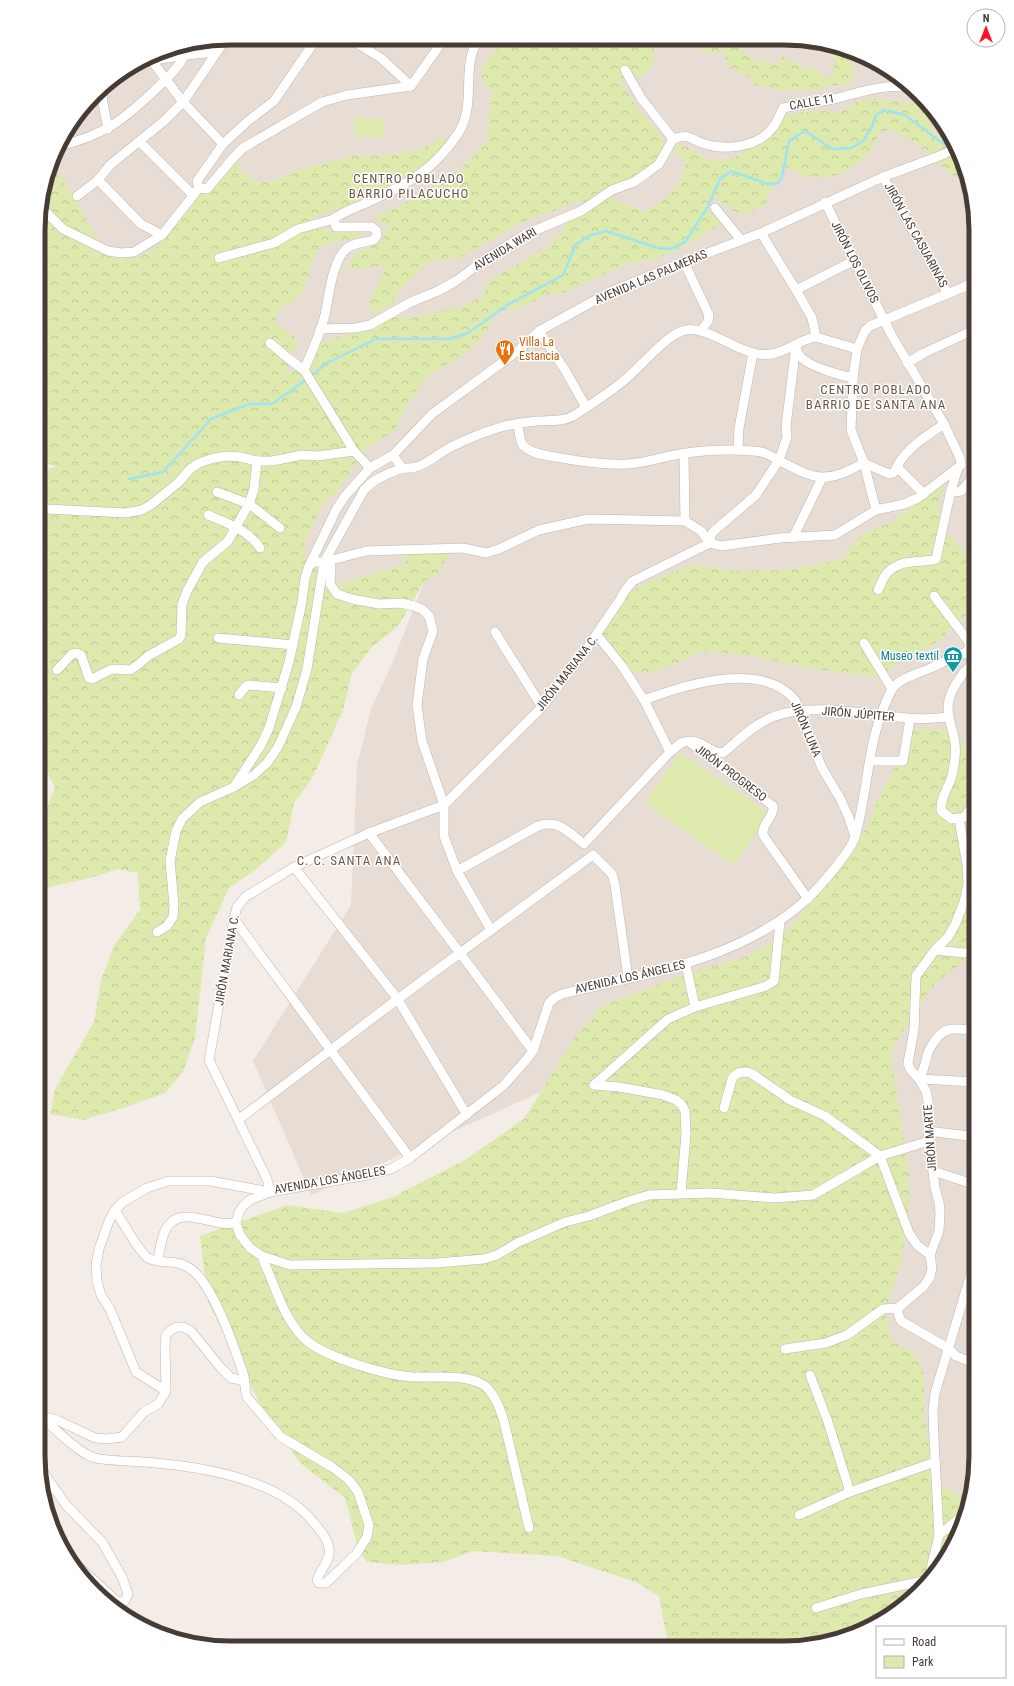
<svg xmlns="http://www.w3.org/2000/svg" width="1014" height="1686" viewBox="0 0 1014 1686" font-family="'Roboto Condensed',sans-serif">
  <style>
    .residential { fill: #e8ddd4 }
    .green { fill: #dde9ad }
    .forest { fill: url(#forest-crowns) }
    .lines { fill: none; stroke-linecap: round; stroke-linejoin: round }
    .stream { stroke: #a0e4f3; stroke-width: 2.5 }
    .street-casing { stroke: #c2b5ab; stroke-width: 10 }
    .street { stroke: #fff; stroke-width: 9 }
    .labels { text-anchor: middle; stroke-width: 3; stroke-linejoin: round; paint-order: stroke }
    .street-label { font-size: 12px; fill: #473c35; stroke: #fff }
    .food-label { font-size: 12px; fill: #c56008; stroke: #fff; text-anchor: start }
    .culture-label { font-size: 12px; fill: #0d838f; stroke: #fff; text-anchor: end }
    .neighbourhood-label { font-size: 13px; letter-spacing: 1px; fill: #6a574c; stroke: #fff }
    .rim { fill: none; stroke: #473c35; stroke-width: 5 }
  </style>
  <defs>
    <pattern id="forest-crowns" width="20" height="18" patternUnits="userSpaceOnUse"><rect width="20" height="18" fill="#dde9ad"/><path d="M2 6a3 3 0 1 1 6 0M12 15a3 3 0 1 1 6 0" fill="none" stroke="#bfc995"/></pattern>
  </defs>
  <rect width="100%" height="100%" fill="#f4ece6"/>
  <path class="residential" d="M230 38 809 40 858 53 901 78 937 113 961 157 976 230V1469L966 1518 937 1573 901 1608 857 1633 784 1648 665 1151 541 1092 311 1195 253 1061 351 905 357 766 371 708 392 664 424 582 436 576 404 554 406 564 338 584 300 663 151 423 52 165 58 145 103 86 157 53Z"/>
  <g class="green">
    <path d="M384 118V137H355L354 119Z"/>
    <path d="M680 752 770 814 734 865 645 803Z"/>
  </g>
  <g class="forest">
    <path d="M508 39H650C658 51 656 67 643 75 638 77 630 77 624 77L620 82 640 111 663 139 666 148 658 161 635 177 600 192 597 197 588 202 574 201 563 208 534 217 518 224 460 258 435 260 424 266 400 290 390 306 375 313 369 308 370 298 386 269 382 266 346 269 358 251 381 243 388 226 374 218 381 212 396 208 453 176 476 154 488 139V118L492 90 482 80C481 59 495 53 508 39Z"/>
    <path d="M685 39H732L744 53 758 62 767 59 769 64H776L783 56C788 59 792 62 797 65 807 71 820 64 823 79L832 76C836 66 833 59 834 49 843 46 856 52 864 57L857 56 851 60 854 78 848 85H830L822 89 810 91 776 90 770 87H761L757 86 745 74H741L729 67 725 59 726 51 707 53 685 42Z"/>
    <path d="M880 99 915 104 922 108 935 132 961 157 967 183 952 175 918 145 890 129 880 133C877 138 876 143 873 147 859 167 831 183 808 176 801 174 794 170 787 168L775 183 764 205 753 211 742 215 730 209 718 199 709 200 705 209 719 220 718 226 681 248 669 252 659 259 628 263 563 293 548 294 521 308 503 310 495 315 480 341 459 357 426 377 404 411 395 431 367 448 338 489 321 507 304 545 305 558 313 568 338 584 406 564 404 554 431 552 449 555 436 576 424 582 398 626 372 647 352 673 343 710 313 777 294 803 286 842 258 868 229 888 206 938 195 1038 183 1072 165 1093 126 1107 83 1120 50 1114 55 1089 94 1022 101 980 115 944 140 910 138 873 118 869 90 878 49 887 39 894V829L55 787 39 758V472L57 466 39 462 40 205 52 165 58 172 80 208 91 229 116 258C164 262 164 230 188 201 192 195 203 194 208 188 218 178 227 166 236 155L239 169 257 183 277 179 296 171 323 163 349 157 357 155 381 156 422 149 434 143 442 136 445 141 436 154 411 177 342 208 315 215C316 218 316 223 318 225 325 235 349 232 359 232L361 235 357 238C349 240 330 241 324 245 306 257 312 279 301 294 291 307 272 303 277 325L294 336 298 343 291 355 285 376 306 362 313 347 330 339 371 328 387 318 416 317 464 307 484 295 487 282 546 248 563 231 569 218 600 196 615 200 644 212 667 197 679 183 686 163 668 145 675 142 692 150 709 160 729 159 743 153 785 115 821 110 831 113 847 109 857 101Z"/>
    <path d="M944 484 939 504V514L941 528 954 540 976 566V616L957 619 939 641 909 657 877 677 813 669 748 655 702 651 668 668 640 674 621 665 599 640 610 612 638 587 693 564 735 571 788 570 842 559 859 537 876 527 893 523 919 499Z"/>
    <path d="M908 728 947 730 966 746 976 741V953L935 983 899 1037 891 1053 909 1178V1218L899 1268 885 1314 891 1340 917 1356 924 1375V1412L930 1456 941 1484 962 1497 970 1498 966 1518 937 1573 901 1608 857 1633 784 1648H688L668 1644 659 1596 636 1582 557 1556 473 1551 443 1562 402 1565 367 1562 358 1548 345 1498 300 1463 259 1402 208 1302 200 1236 287 1205 343 1213 393 1197 465 1160 524 1119 575 1037 601 1007 677 977 746 957 785 934 853 850 869 823 879 797 900 757Z"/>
  </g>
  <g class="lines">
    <g class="stream">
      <path d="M953 152 962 159"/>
      <path d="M311 376 327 363 376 339H450L468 333 507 305 563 275 576 244 589 236 606 231 658 248 670 249 685 242 707 208 720 179 731 171 768 184 778 183 782 177 789 141 805 131 832 149 851 148 863 141 873 125 876 115 884 110 905 115 949 148"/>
      <path d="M129 479 163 472 211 419 249 404H272L307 379"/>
    </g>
    <defs>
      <g id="street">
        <path d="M317 38 274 101 248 121 223 144 197 181 199 188 207 189 233 158 243 148 322 102 347 95 411 86 444 39"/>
        <path d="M348 38 381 58 411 86"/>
        <path d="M149 57 183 102 223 144"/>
        <path d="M142 62 185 55 217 52 227 38"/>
        <path d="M625 70 641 98 673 139C691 133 689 139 705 144 726 151 759 147 773 127 778 122 780 114 783 108 801 104 820 102 838 98 862 92 886 83 911 88"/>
        <path d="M102 87 103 103 108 129"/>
        <path d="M140 142 193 195"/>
        <path d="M61 145C104 136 124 119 155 90 166 79 178 69 185 55"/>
        <path d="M883 177 948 294"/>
        <path d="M98 180 141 224 162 235"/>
        <path d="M77 196 98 180 110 165 164 121 183 102 217 52"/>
        <path d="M825 202 892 336 944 424 960 458 961 465 918 498 904 504 876 510 835 535 780 538 721 546 710 543 633 581 626 589 619 601 587 648 542 707 444 805 369 833 294 867 245 897 237 907 234 919 209 1060 267 1179 270 1192 368 1175 391 1169 410 1158 503 1086 527 1059 533 1051 549 1003 554 998 562 994C647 973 741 960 807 899 819 888 851 851 855 837 868 793 867 744 886 702 888 697 890 692 893 688 902 677 920 673 933 667 943 663 955 654 966 653L976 662"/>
        <path d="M40 206 63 229 108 251 121 253 134 252 162 235 199 188"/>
        <path d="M715 208 741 240"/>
        <path d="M761 233 796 290 812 318 816 337"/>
        <path d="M219 258 274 243 298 229 334 219"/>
        <path d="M684 262 709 315 708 321 701 331"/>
        <path d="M796 290 855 260"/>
        <path d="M320 329 356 328 370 325 411 302 438 291 456 281 487 258 524 235 581 211 612 190 634 182 647 173 659 164 673 139"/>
        <path d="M539 331 565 370 586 407"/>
        <path d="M270 343 289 359 304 370 354 451"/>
        <path d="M796 347C797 350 797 353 800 356 809 367 839 375 853 378L851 430 864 463 876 510"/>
        <path d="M907 363 924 353 976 329"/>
        <path d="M304 370C312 352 320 334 325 315 329 296 332 261 347 248 354 243 366 242 374 240L377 235 376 230 372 227H336L334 219C342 212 356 208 366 203 407 184 434 171 459 132 477 102 460 65 479 39"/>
        <path d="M853 378 857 349"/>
        <path d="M518 423C519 429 519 438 522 444 528 453 545 455 555 457 579 461 602 465 627 464 645 463 662 457 680 454 704 450 729 449 753 451 764 451 771 456 780 461 818 481 826 483 864 463L889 474 893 473C898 469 897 464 901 460 912 445 929 434 944 424"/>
        <path d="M738 450 739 428 753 353"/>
        <path d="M684 454 685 521"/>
        <path d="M393 455 402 468C421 471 435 455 451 447 467 439 484 432 501 427 513 424 525 422 537 421 550 420 564 422 575 415 594 402 613 391 629 376 644 363 664 338 682 331 701 323 734 349 753 353 781 360 792 341 816 337L857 349 865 331 870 326 976 282"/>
        <path d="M898 468 924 494"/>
        <path d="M958 468 951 490 954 492 961 491 976 474"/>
        <path d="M217 492 249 504 280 528"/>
        <path d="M39 511 47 509 125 513 142 510 152 504 179 482 190 469 199 463 214 458 228 456 240 457 257 461H272L302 455 318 456 354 451 370 468"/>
        <path d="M208 515C227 523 248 530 260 548"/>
        <path d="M793 538 822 478"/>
        <path d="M710 543 711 535 714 531 756 495 779 460 787 437 786 426 796 345"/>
        <path d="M324 562 328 563 331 567 330 584 337 594 352 599 379 604 401 603 414 606 422 609 429 616 433 631 423 659 417 705 422 741 444 805V836L457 871 491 930"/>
        <path d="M309 566 336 510 345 496 370 468 393 455 432 414 519 350 539 331 612 291 684 262 761 233 883 177 942 155 956 148"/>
        <path d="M878 590C881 585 883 577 887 573 899 560 917 562 933 560L936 559 951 490"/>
        <path d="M934 596 969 642V648L966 653"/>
        <path d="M495 632 542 707"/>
        <path d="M597 635 622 666 644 700 670 752 681 743 688 741 773 806C775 816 761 824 763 835L808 899"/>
        <path d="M218 638 293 645"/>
        <path d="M864 643 892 689"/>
        <path d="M57 670 72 654 76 653 81 655 89 678 92 679 112 669 130 670 139 664 148 656 179 639 181 635 182 604 187 591 203 562 228 541 249 504 254 489 257 461"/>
        <path d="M239 695 246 686 249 685 282 688"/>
        <path d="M644 700C684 685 762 660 795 700L822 768 840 798 849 818 855 837"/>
        <path d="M692 741C703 742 711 753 723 753 739 740 755 723 775 716 814 702 867 715 908 718 921 720 935 718 948 717"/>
        <path d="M870 761H903L910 719"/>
        <path d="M976 784 970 809 965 817 952 819 941 811C940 799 947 790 951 779 953 773 954 765 955 758 959 725 934 713 960 678 964 671 968 666 976 664"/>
        <path d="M234 787 261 745 269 728 289 662 302 602 305 578 309 566 314 562H324L366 551 463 548 486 553 499 549 539 530 588 519 685 521 701 531 710 543"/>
        <path d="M959 819 967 865 968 884 964 902 955 925 948 937 935 950 916 976 914 1030 908 1063 910 1069 919 1079 926 1091 928 1101V1131L935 1188 939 1202 940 1213 939 1231 930 1255 932 1268 930 1277 924 1286 898 1308V1313L901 1321 948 1348 956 1356 976 1364"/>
        <path d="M369 833 460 953 593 855 612 874 615 885 628 978"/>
        <path d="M294 867 397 998 467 1115"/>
        <path d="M457 871 538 826C559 819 568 832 584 844L670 752"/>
        <path d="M234 919 410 1158"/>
        <path d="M157 932 167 926 173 917 174 905 170 861 176 831 182 819 200 802 234 787 254 775 267 763 278 747 296 707 307 669 324 562 364 490C374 478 388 474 402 468"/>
        <path d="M935 950 964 953 976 952"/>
        <path d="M686 965 695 1007"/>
        <path d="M976 1082 919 1079C924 1071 925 1062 928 1053 929 1048 933 1044 936 1039 947 1025 959 1029 976 1031"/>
        <path d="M594 1085 668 1019 695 1007 766 986 774 981 780 922"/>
        <path d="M594 1085 619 1087 663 1095 676 1100 682 1105 685 1111 686 1134 681 1193"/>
        <path d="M724 1108 732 1079C736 1072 743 1071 751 1073L790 1100 825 1116 880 1156 909 1233 917 1245 930 1255"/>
        <path d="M239 1119C313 1064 386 1007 460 953L533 1051"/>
        <path d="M928 1131 976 1137"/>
        <path d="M933 1171 976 1185"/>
        <path d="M270 1192 250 1200 243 1206 239 1212 236 1223 240 1235 250 1248 262 1256 290 1265 437 1263 484 1259 497 1255 517 1243 565 1222 589 1216 629 1201 649 1195 711 1193 775 1198 813 1195 880 1156 929 1141"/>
        <path d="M262 1256C264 1263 267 1269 270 1276 279 1298 288 1325 307 1341 328 1358 385 1375 412 1377 434 1378 476 1372 490 1391 503 1408 506 1431 511 1451 517 1476 523 1502 529 1528"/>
        <path d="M158 1260C160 1250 161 1238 166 1229 177 1208 203 1220 220 1223 226 1224 231 1223 236 1223"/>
        <path d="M785 1349 826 1343 836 1339 847 1335 883 1309 898 1308"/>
        <path d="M810 1375 828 1422 850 1492"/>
        <path d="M166 1391 136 1372 110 1309 101 1295 97 1281 96 1265 99 1249 109 1221 115 1210 123 1202 147 1188 168 1181H210L270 1192"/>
        <path d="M38 1413C52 1426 75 1450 92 1457 101 1461 133 1461 144 1462 198 1466 279 1478 314 1523 322 1532 331 1543 329 1555 327 1564 320 1571 317 1580L319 1583H326L357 1553 367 1537 369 1525 358 1492 349 1480 332 1467 281 1437 247 1397C244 1389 246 1381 243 1373 234 1346 214 1287 192 1270 178 1258 161 1265 148 1258 140 1253 121 1220 115 1210"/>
        <path d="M44 1417 57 1420 95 1438 107 1439 122 1437 144 1412 158 1404 166 1391 165 1345 166 1335 171 1330 177 1327H183L191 1331 221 1368 231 1378 241 1380 245 1384"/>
        <path d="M41 1469 66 1505 102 1542 122 1577 128 1594 124 1602H118L69 1558"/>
        <path d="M799 1515 850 1492 935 1462"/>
        <path d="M939 1535 967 1512"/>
        <path d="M928 1581 939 1535 934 1439 933 1410 935 1393 976 1257"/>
        <path d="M816 1608 861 1594 928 1580"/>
      </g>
    </defs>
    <use href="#street" class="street-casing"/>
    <use href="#street" class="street"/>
  </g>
  <defs>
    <symbol id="restaurant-pin" viewBox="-11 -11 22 30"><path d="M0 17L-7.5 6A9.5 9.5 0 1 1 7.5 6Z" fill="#e8710a" stroke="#fff"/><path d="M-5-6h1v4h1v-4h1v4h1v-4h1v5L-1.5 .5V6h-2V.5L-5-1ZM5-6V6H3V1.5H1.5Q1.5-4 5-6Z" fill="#fff"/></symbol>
    <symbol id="museum-pin" viewBox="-11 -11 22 30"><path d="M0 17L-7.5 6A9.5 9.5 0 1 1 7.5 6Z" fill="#0f9aa8" stroke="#fff"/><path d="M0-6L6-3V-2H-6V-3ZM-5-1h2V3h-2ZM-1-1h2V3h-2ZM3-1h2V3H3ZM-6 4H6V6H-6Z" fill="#fff"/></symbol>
  </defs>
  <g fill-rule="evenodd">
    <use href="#restaurant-pin" x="494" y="338" width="22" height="30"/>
    <use href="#museum-pin" x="942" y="645" width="22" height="30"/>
  </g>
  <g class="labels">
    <g class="street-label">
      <text transform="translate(812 102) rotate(-10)" y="4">CALLE 11</text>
      <text transform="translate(916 235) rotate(61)" y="4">JIRÓN LAS CASUARINAS</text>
      <text transform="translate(505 249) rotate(-31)" y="4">AVENIDA WARI</text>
      <text transform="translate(855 262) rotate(63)" y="4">JIRÓN LOS OLIVOS</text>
      <text transform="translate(651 277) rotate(-23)" y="4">AVENIDA LAS PALMERAS</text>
      <text transform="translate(567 673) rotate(-52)" y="4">JIRÓN MARIANA C.</text>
      <text transform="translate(858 714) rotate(5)" y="4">JIRÓN JÚPITER</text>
      <text transform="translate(806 729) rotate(67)" y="4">JIRÓN LUNA</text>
      <text transform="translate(731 773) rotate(37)" y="4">JIRÓN PROGRESO</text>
      <text transform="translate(227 960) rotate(-80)" y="4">JIRÓN MARIANA C.</text>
      <text transform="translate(630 977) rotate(-13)" y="4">AVENIDA LOS ÁNGELES</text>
      <text transform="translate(930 1138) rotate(-94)" y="4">JIRÓN MARTE</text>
      <text transform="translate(330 1180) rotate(-10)" y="4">AVENIDA LOS ÁNGELES</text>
    </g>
    <g class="food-label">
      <text x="519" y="346">Villa La<tspan x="519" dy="14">Estancia</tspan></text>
    </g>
    <g class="culture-label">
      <text x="939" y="660">Museo textil</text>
    </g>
    <g class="neighbourhood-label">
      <text x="409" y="183">CENTRO POBLADO<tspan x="409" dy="15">BARRIO PILACUCHO</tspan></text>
      <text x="876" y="394">CENTRO POBLADO<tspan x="876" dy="15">BARRIO DE SANTA ANA</tspan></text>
      <text x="349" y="865">C. C. SANTA ANA</text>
    </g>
  </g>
  <path d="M0 0H1014V1686H0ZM230 45H784A185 185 0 0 1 969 230V1456A185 185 0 0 1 784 1641H230A185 185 0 0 1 45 1456V230A185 185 0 0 1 230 45Z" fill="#fff" fill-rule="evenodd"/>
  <path class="rim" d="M230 45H784A185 185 0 0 1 969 230V1456A185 185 0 0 1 784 1641H230A185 185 0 0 1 45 1456V230A185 185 0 0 1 230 45Z"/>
  <rect x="876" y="1626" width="130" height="52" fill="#ffffff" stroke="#b5b1ae"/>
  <rect x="884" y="1639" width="20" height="6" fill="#ffffff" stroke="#b5b1ae"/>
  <text x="912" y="1646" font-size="12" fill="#473c35">Road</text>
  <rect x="884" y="1656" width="20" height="12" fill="#dde9ad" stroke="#b5b1ae"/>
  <text x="912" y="1666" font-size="12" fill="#473c35">Park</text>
  <g transform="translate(986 28)"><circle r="19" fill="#ffffff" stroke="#b5b1ae"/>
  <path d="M0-3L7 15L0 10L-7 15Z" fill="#ff1226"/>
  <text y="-6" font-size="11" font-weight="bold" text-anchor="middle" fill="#473c35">N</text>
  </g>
</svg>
